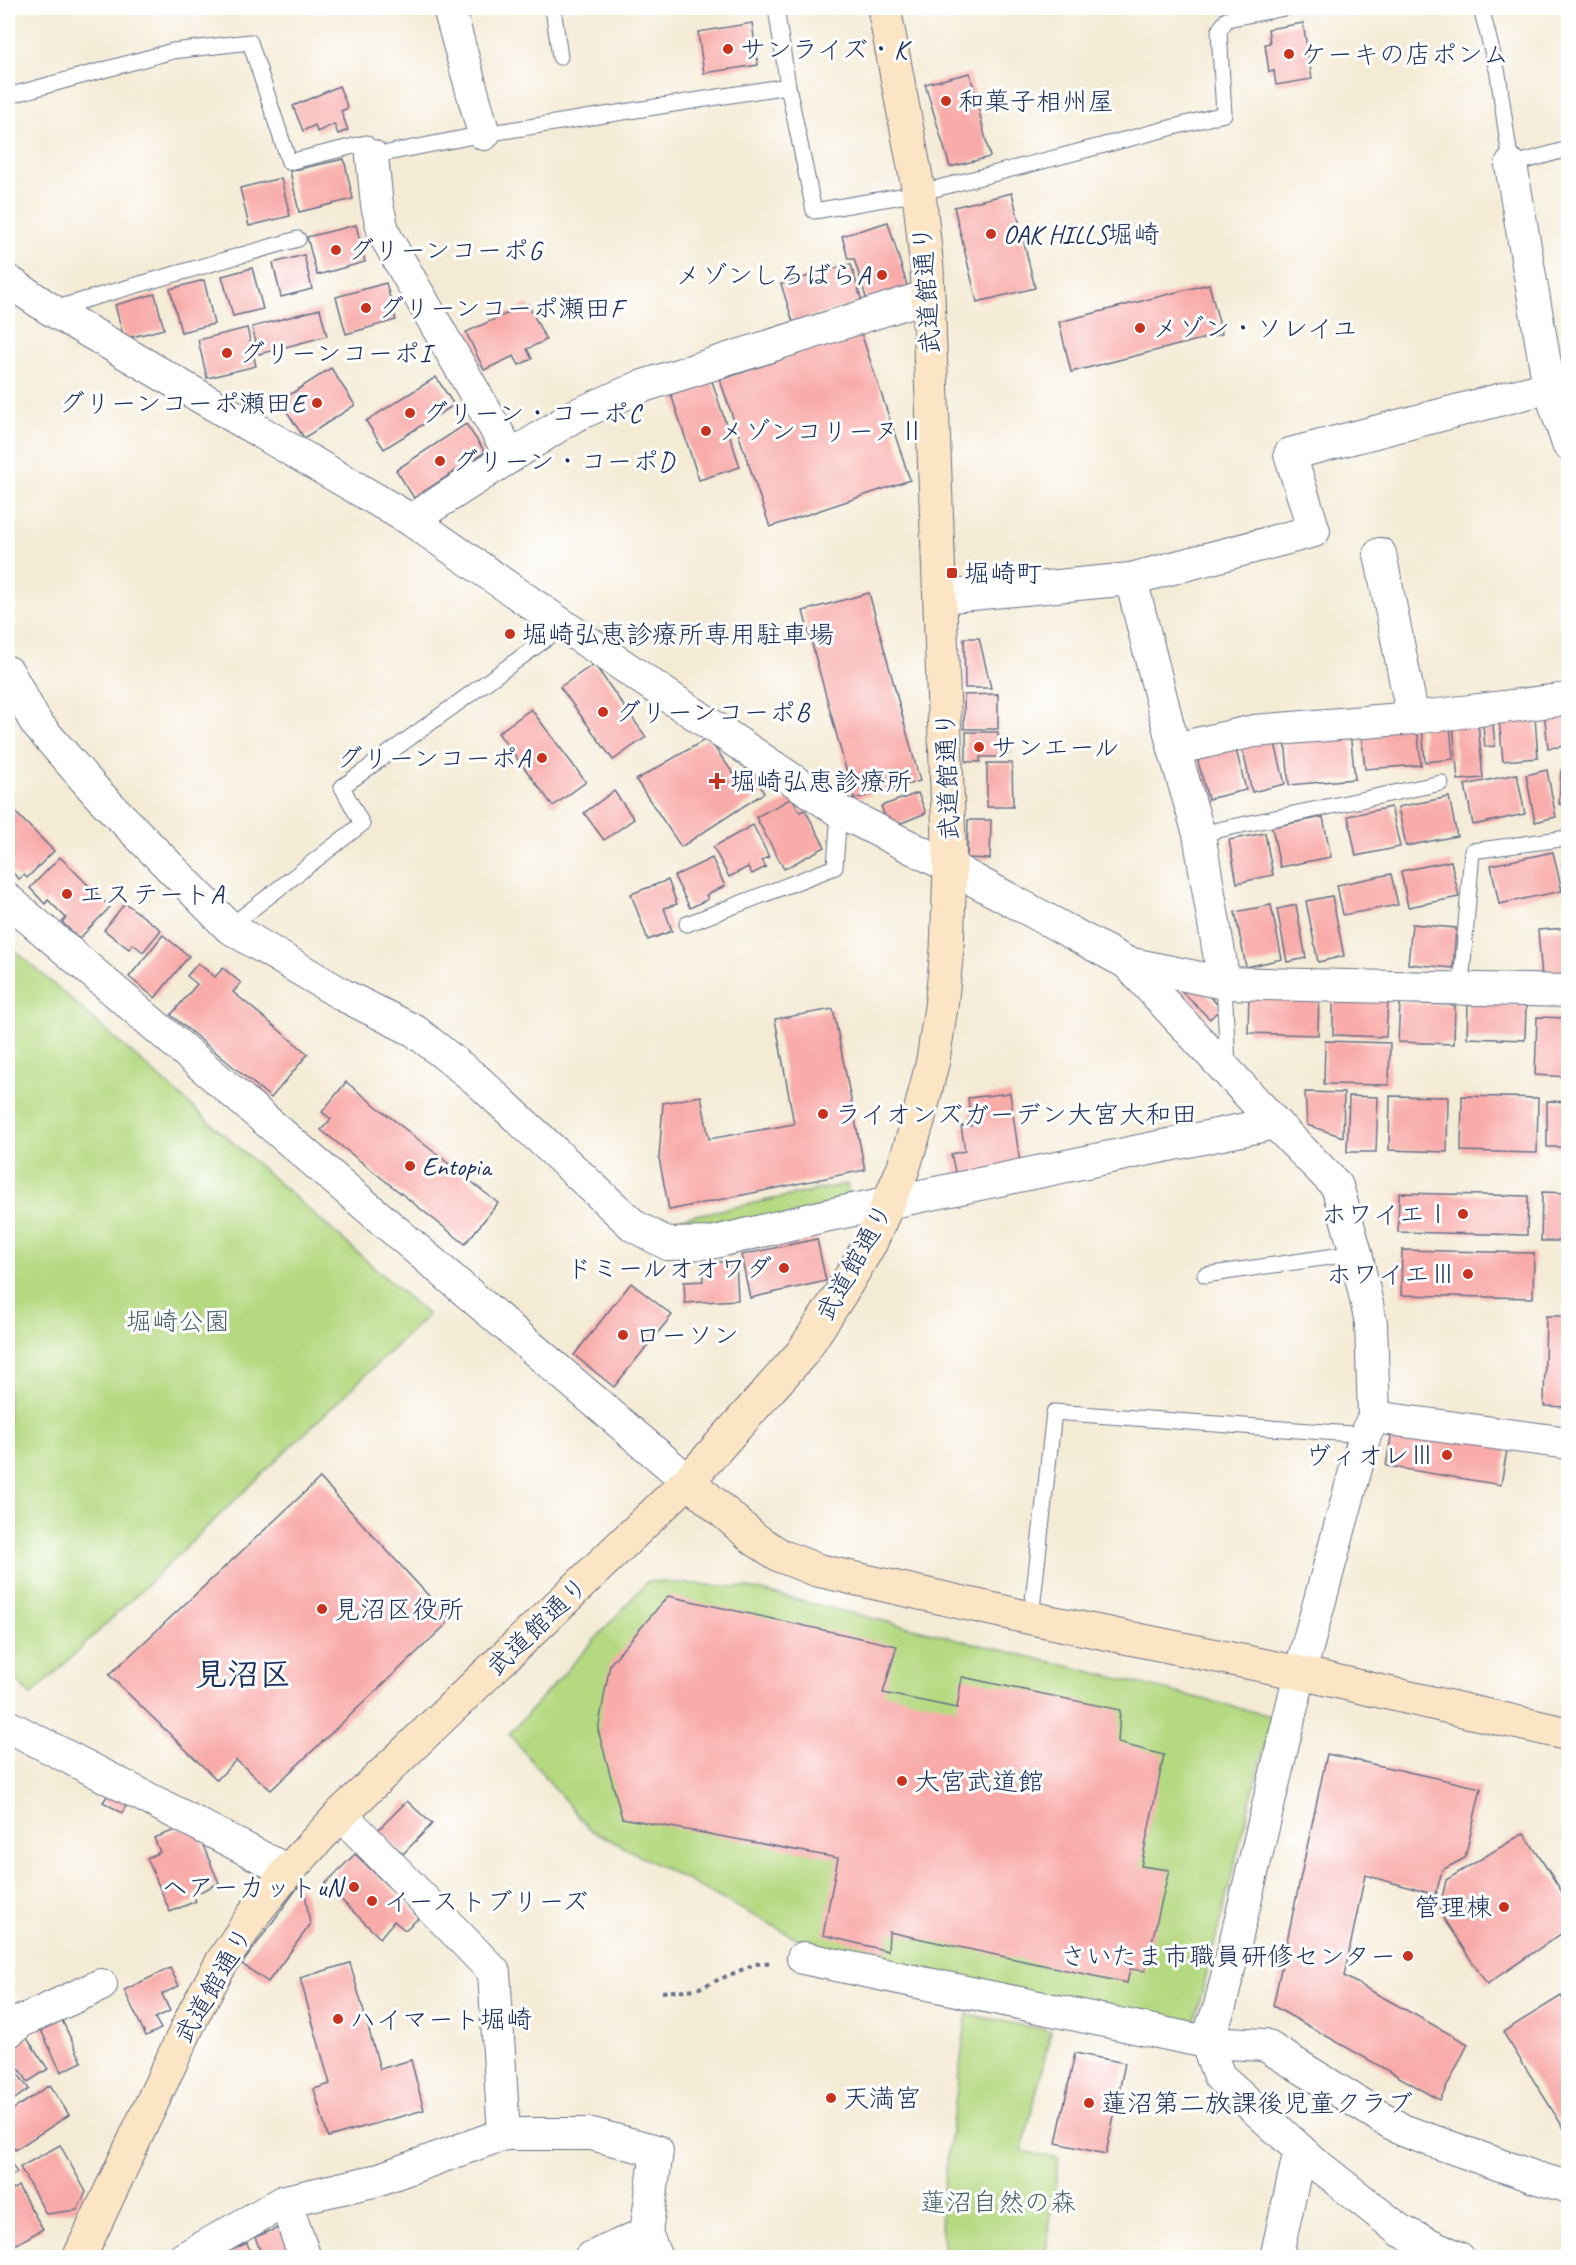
<svg xmlns="http://www.w3.org/2000/svg" width="1576" height="2265" viewBox="0 0 1576 2265" font-family="Caveat,'Klee One',sans-serif">
  <style>
    .green { fill: #b5d981; stroke: #688470; stroke-width: 1.5 }
    .building { fill: #f8aba9 }
    .lines { fill: none; stroke-linecap: round; stroke-linejoin: round }
    .lane-casing { stroke: #677188; stroke-width: 17 }
    .street-casing { stroke: #677188; stroke-width: 34 }
    .secondary-casing { stroke: #677188; stroke-width: 35 }
    .path { stroke: #677188; stroke-width: 4; stroke-dasharray: 4.5 4.5; stroke-linecap: butt }
    .lane { stroke: #fff; stroke-width: 15 }
    .street { stroke: #fff; stroke-width: 32 }
    .secondary { stroke: #fce5c4; stroke-width: 33 }
    .poi-dot { fill: #c8321e; stroke: #fff; stroke-width: 2 }
    .labels { text-anchor: middle; stroke-width: 6; stroke-linejoin: round; paint-order: stroke }
    .poi-label { font-size: 26px; fill: #1b2f5e; stroke: #fff; text-anchor: start }
    .street-label { font-size: 26px; fill: #1b2f5e; stroke: #fff }
    .park-label { font-size: 26px; fill: #496268; stroke: #fff }
    .district-label { font-size: 32px; font-weight: bold; fill: #1b2f5e; stroke: #fff }
  </style>
  <rect width="100%" height="100%" fill="#fff"/>
  <filter id="ink" filterUnits="userSpaceOnUse"><feTurbulence type="fractalNoise" baseFrequency=".0167" numOctaves="2"/><feDisplacementMap in="SourceGraphic" scale="12" xChannelSelector="R" yChannelSelector="G"/><feConvolveMatrix kernelMatrix="1 2 1 2 8 2 1 2 1" color-interpolation-filters="sRGB"/></filter>
  <filter id="wash" filterUnits="userSpaceOnUse"><feTurbulence type="fractalNoise" baseFrequency=".008" numOctaves="4" result="noise"/><feDisplacementMap in="SourceGraphic" scale="24" xChannelSelector="R" yChannelSelector="G"/><feGaussianBlur stdDeviation="1.35" result="paint"/><feColorMatrix in="noise" values="0 0 0 0 0 0 0 0 0 0 0 0 0 0 0 0 0 1.4 0 .05"/><feComposite in="paint" operator="in"/></filter>
  <g filter="url(#wash)">
    <rect width="100%" height="100%" fill="#f4ebd5"/>
    <g class="green">
      <path d="M8 944 428 1315 31 1696 8 1671Z"/>
      <path d="M847 1184 851 1203 680 1238 676 1219Z"/>
      <path d="M648 1581 749 1588 1272 1716 1193 2028 810 1945 589 1829 509 1734Z"/>
      <path d="M967 2014 1051 2031 1022 2151 1059 2159 1045 2257H944L940 2213Z"/>
    </g>
    <g id="blocks">
      <g class="building">
        <path d="M752 23 758 65 704 73 698 32Z"/>
        <path d="M1303 23 1312 79 1276 85 1274 71 1269 72 1265 44 1270 43 1268 29Z"/>
        <path d="M970 73 990 157 950 167 925 84Z"/>
        <path d="M339 86 348 108 341 111 348 130 338 134 334 124 317 132 315 125 303 131 293 106Z"/>
        <path d="M344 159 353 199 299 212 290 171Z"/>
        <path d="M281 178 290 216 249 226 240 188Z"/>
        <path d="M1012 193 1035 288 977 302 954 207Z"/>
        <path d="M888 222 909 292 868 304 854 259H848L842 236Z"/>
        <path d="M356 225 365 262 317 275 307 237Z"/>
        <path d="M304 255 312 289 281 297 273 263Z"/>
        <path d="M851 264 862 302 793 322 781 284Z"/>
        <path d="M252 268 263 309 233 316 222 276Z"/>
        <path d="M204 280 214 324 181 332 170 289Z"/>
        <path d="M386 283 396 320 346 334 336 297Z"/>
        <path d="M1209 284 1222 334 1071 372 1059 322Z"/>
        <path d="M155 294 164 329 124 339 115 305Z"/>
        <path d="M528 304 546 340 527 349 532 359 519 365 514 356 484 370 466 332Z"/>
        <path d="M320 309 327 336 259 354 252 327Z"/>
        <path d="M247 328 256 366 207 378 198 340Z"/>
        <path d="M861 333 910 480 770 527 720 380Z"/>
        <path d="M331 368 355 405 304 438 280 401Z"/>
        <path d="M436 377 454 405 384 449 366 421Z"/>
        <path d="M712 381 740 467 699 480 671 394Z"/>
        <path d="M466 424 485 452 414 498 396 470Z"/>
        <path d="M869 593 920 781 854 799 803 611Z"/>
        <path d="M964 638H979L991 688H965Z"/>
        <path d="M594 664 646 737 613 760 560 687Z"/>
        <path d="M998 694V729H964V695Z"/>
        <path d="M531 709 586 782 553 806 498 733Z"/>
        <path d="M1568 709V746L1548 748 1544 711Z"/>
        <path d="M1535 717 1538 758 1503 761 1499 720Z"/>
        <path d="M1478 723 1483 778 1458 780 1453 725Z"/>
        <path d="M1493 724 1495 746 1485 747 1483 725Z"/>
        <path d="M1450 725 1453 759 1425 762 1422 727Z"/>
        <path d="M1417 726 1421 765 1365 769 1361 731Z"/>
        <path d="M966 732H998V741H1008L1009 754H1004V757H980V762H966Z"/>
        <path d="M1350 732 1355 779 1289 785 1285 738Z"/>
        <path d="M708 738 735 776 750 767 764 793 681 847 636 780Z"/>
        <path d="M1274 739 1285 784 1252 792 1242 746Z"/>
        <path d="M1235 745 1246 790 1208 799 1196 754Z"/>
        <path d="M987 763H1012L1013 807H987Z"/>
        <path d="M1547 770 1556 817 1535 822 1526 775Z"/>
        <path d="M1561 770H1568V805L1559 804Z"/>
        <path d="M1517 774 1525 814 1473 825 1465 785Z"/>
        <path d="M614 791 634 819 604 840 584 813Z"/>
        <path d="M918 793 926 813 889 828 881 806Z"/>
        <path d="M1449 797 1457 836 1406 846 1398 807Z"/>
        <path d="M792 798 800 812 805 810 825 847 784 869 756 817Z"/>
        <path d="M8 805 54 851 27 878 24 875 19 879 8 868 11 863 8 859Z"/>
        <path d="M1391 807 1400 847 1356 856 1348 816Z"/>
        <path d="M1323 817 1331 857 1280 867 1272 827Z"/>
        <path d="M968 820H991L990 859 967 858Z"/>
        <path d="M753 825 769 857 762 860 766 867 752 874 748 867 729 877 713 847Z"/>
        <path d="M1265 833 1273 875 1237 883 1229 840Z"/>
        <path d="M1553 852 1562 891 1499 904 1491 865Z"/>
        <path d="M60 857 110 907 79 939 62 922 66 918 48 900 45 904 30 888Z"/>
        <path d="M712 858 725 886 706 895 708 899 690 908 674 876Z"/>
        <path d="M1451 861 1459 897 1408 907 1401 871Z"/>
        <path d="M1568 862V891L1567 892 1562 863Z"/>
        <path d="M1391 874 1398 905 1343 915 1337 885Z"/>
        <path d="M668 880 677 904 664 908 672 931 648 940 631 894Z"/>
        <path d="M1332 896 1344 956 1318 962 1306 901Z"/>
        <path d="M125 903 161 930 143 952 133 944 129 949 104 930Z"/>
        <path d="M1271 905 1282 959 1246 967 1235 912Z"/>
        <path d="M1296 905 1306 958 1287 962 1277 909Z"/>
        <path d="M1412 924 1456 928 1453 968 1408 964Z"/>
        <path d="M1568 928V975L1542 977 1538 930Z"/>
        <path d="M163 935 189 956 155 998 129 977Z"/>
        <path d="M198 963 215 977 223 968 241 983 233 992 308 1054 271 1098 171 1015 197 984 187 976Z"/>
        <path d="M1193 980 1221 1008 1210 1019 1181 991Z"/>
        <path d="M1249 990 1319 992 1318 1035 1248 1033Z"/>
        <path d="M1333 998 1388 999 1386 1037 1333 1035Z"/>
        <path d="M1400 1003 1455 1005 1454 1044 1398 1042Z"/>
        <path d="M1468 1003 1526 1005 1525 1040 1467 1038Z"/>
        <path d="M833 1009 865 1170 669 1210 659 1158 663 1103 701 1096 709 1139 794 1124 775 1019Z"/>
        <path d="M1537 1017 1568 1018V1077L1535 1075Z"/>
        <path d="M1325 1041 1390 1043 1389 1085 1324 1084Z"/>
        <path d="M346 1082 498 1203 465 1244 321 1130 331 1119 322 1112Z"/>
        <path d="M1305 1092 1344 1093 1343 1137 1307 1125Z"/>
        <path d="M1010 1093 1021 1170 957 1180 951 1154 965 1151 961 1126H971L968 1098Z"/>
        <path d="M1349 1096 1378 1097 1376 1152H1347Z"/>
        <path d="M1390 1096 1448 1097 1447 1152 1389 1150Z"/>
        <path d="M1462 1096 1538 1098 1537 1153 1461 1151Z"/>
        <path d="M1547 1101 1568 1102V1147H1547Z"/>
        <path d="M1542 1192 1568 1193V1241H1541Z"/>
        <path d="M1399 1193 1528 1196 1527 1235 1398 1232Z"/>
        <path d="M817 1239 826 1281 750 1298 741 1255Z"/>
        <path d="M1402 1250 1534 1253 1533 1298 1401 1295Z"/>
        <path d="M736 1261 738 1300 685 1303 684 1282 703 1281 702 1263Z"/>
        <path d="M631 1283 672 1315 614 1387 574 1355Z"/>
        <path d="M1546 1316H1568V1407L1544 1406Z"/>
        <path d="M1393 1425 1508 1444 1501 1485 1386 1466Z"/>
        <path d="M320 1478 451 1620 271 1790 236 1760 217 1780 109 1675Z"/>
        <path d="M668 1596 897 1646 883 1693 957 1708 962 1677 1120 1710 1118 1743 1164 1755 1141 1866 1169 1870 1145 1971 1130 1969 1127 1983 889 1932 888 1951 823 1935 838 1858 622 1818 598 1730 610 1664Z"/>
        <path d="M1327 1754 1481 1788 1465 1858 1442 1870 1436 1895 1365 1875 1344 1976 1468 2044 1440 2100 1273 2006Z"/>
        <path d="M110 1792 128 1802 122 1813 103 1802Z"/>
        <path d="M407 1801 432 1824 403 1854 378 1830Z"/>
        <path d="M181 1828 199 1836 219 1883 193 1895 196 1901 170 1912 147 1858 160 1852 154 1838Z"/>
        <path d="M1524 1833 1568 1901V1929L1487 1984 1439 1912 1446 1880Z"/>
        <path d="M355 1854 420 1917 405 1930 394 1921 380 1938 325 1884Z"/>
        <path d="M298 1887 305 1892 310 1925 268 1982 242 1964Z"/>
        <path d="M350 1963 380 2069 411 2060 424 2110 328 2137 314 2089 330 2084 300 1978Z"/>
        <path d="M170 1968 179 1986 162 1994 170 2011 155 2018 161 2029 146 2036 124 1990Z"/>
        <path d="M1561 1996 1568 2008V2135L1503 2032Z"/>
        <path d="M59 2014 82 2062 61 2072 38 2024Z"/>
        <path d="M26 2037 48 2069 28 2082 8 2052V2049Z"/>
        <path d="M1075 2053 1125 2063 1106 2154 1056 2143Z"/>
        <path d="M8 2060 29 2089 12 2101 8 2094Z"/>
        <path d="M50 2085 69 2115 15 2150 8 2138V2113Z"/>
        <path d="M60 2145 86 2192 77 2210 46 2214 20 2167Z"/>
        <path d="M8 2157 17 2173 8 2178Z"/>
        <path d="M18 2186 43 2229 8 2249V2193Z"/>
        <path d="M288 2224 302 2258H263L255 2237Z"/>
        <path d="M247 2243 253 2258H213Z"/>
      </g>
    </g>
  </g>
  <g filter="url(#ink)">
    <use href="#blocks" fill-opacity="0" stroke="#677188" stroke-width="1.5"/>
    <g class="lines">
      <defs>
        <g id="lane">
          <path d="M553 8 560 57"/>
          <path d="M776 8 788 86 814 211 919 193 1224 114 1219 31 1227 19 1285 8"/>
          <path d="M1481 8 1498 74 1511 165 1568 149"/>
          <path d="M8 96 173 51 250 42 289 162 366 143 372 156 484 134 788 86"/>
          <path d="M53 309 298 239"/>
          <path d="M1199 834 1441 783"/>
          <path d="M687 924 835 867 839 811"/>
          <path d="M229 927 362 824 342 787 564 626"/>
          <path d="M1224 983 1228 1067"/>
          <path d="M1461 987 1472 851 1568 838"/>
          <path d="M1205 1275 1356 1253"/>
          <path d="M1031 1618 1054 1412 1365 1435"/>
        </g>
        <g id="street">
          <path d="M449 8 484 134"/>
          <path d="M372 156 377 205 384 234 511 456"/>
          <path d="M1511 165 1549 387 1568 444"/>
          <path d="M8 281 50 309 411 520 564 626 839 811 950 867 1127 963 1224 983 1568 991"/>
          <path d="M411 520 574 416 640 387 928 296"/>
          <path d="M1380 554 1413 718"/>
          <path d="M1131 579 1174 749"/>
          <path d="M940 597 1131 579 1314 531 1290 454 1549 387"/>
          <path d="M8 672 36 723 98 794 229 927 343 995 415 1031 477 1080 634 1226 668 1244 711 1243 824 1216 1275 1123"/>
          <path d="M8 900 688 1481"/>
          <path d="M1127 963 1275 1123 1337 1186 1356 1253 1371 1323 1374 1417 1365 1435 1300 1673 1220 2006 1206 2042 1219 2076 1311 2160 1401 2231 1459 2258"/>
          <path d="M1224 983 1199 834 1174 749 1254 731 1413 718 1568 699"/>
          <path d="M1374 1417 1568 1443"/>
          <path d="M8 1726 288 1871"/>
          <path d="M341 1814 494 1972 504 2134"/>
          <path d="M803 1958 1206 2042 1265 2045 1402 2130 1534 2177 1568 2187"/>
          <path d="M8 2032 22 2021 101 1985"/>
          <path d="M285 2201 305 2258"/>
          <path d="M184 2258 285 2201 374 2181 504 2134H592L657 2151 646 2233 656 2258"/>
          <path d="M590 2258 646 2233"/>
          <path d="M1276 2258 1300 2150"/>
        </g>
        <g id="secondary">
          <path d="M688 1481 756 1540 781 1556 817 1570 1031 1618 1300 1673 1568 1734"/>
          <path d="M79 2258 195 2011 222 1962 256 1911 288 1871 341 1814 688 1481 802 1353 839 1296 871 1242 903 1169 918 1121 933 1060 941 1007 947 950 950 867 927 269 919 193 884 8"/>
        </g>
      </defs>
      <use href="#lane" class="lane-casing"/>
      <use href="#street" class="street-casing"/>
      <use href="#secondary" class="secondary-casing"/>
      <path class="path" d="M662 1992 697 1989 755 1964 773 1962"/>
      <use href="#lane" class="lane"/>
      <use href="#street" class="street"/>
      <use href="#secondary" class="secondary"/>
    </g>
  </g>
  <g class="poi-dot">
    <circle cx="728" cy="49" r="6"/>
    <circle cx="1289" cy="54" r="6"/>
    <circle cx="946" cy="101" r="6"/>
    <circle cx="991" cy="234" r="6"/>
    <circle cx="336" cy="250" r="6"/>
    <circle cx="882" cy="275" r="6"/>
    <circle cx="366" cy="308" r="6"/>
    <circle cx="1140" cy="328" r="6"/>
    <circle cx="227" cy="353" r="6"/>
    <circle cx="317" cy="403" r="6"/>
    <circle cx="410" cy="413" r="6"/>
    <circle cx="706" cy="431" r="6"/>
    <circle cx="440" cy="461" r="6"/>
    <rect x="946" y="567" width="12" height="12" rx="3"/>
    <circle cx="510" cy="634" r="6"/>
    <circle cx="603" cy="712" r="6"/>
    <circle cx="979" cy="747" r="6"/>
    <circle cx="542" cy="758" r="6"/>
    <path d="M714 772h6v6h6v6h-6v6h-6v-6h-6v-6h6z"/>
    <circle cx="67" cy="894" r="6"/>
    <circle cx="823" cy="1114" r="6"/>
    <circle cx="410" cy="1166" r="6"/>
    <circle cx="1463" cy="1214" r="6"/>
    <circle cx="784" cy="1268" r="6"/>
    <circle cx="1468" cy="1274" r="6"/>
    <circle cx="623" cy="1335" r="6"/>
    <circle cx="1447" cy="1455" r="6"/>
    <circle cx="322" cy="1609" r="6"/>
    <circle cx="902" cy="1781" r="6"/>
    <circle cx="354" cy="1887" r="6"/>
    <circle cx="372" cy="1901" r="6"/>
    <circle cx="1504" cy="1907" r="6"/>
    <circle cx="1408" cy="1956" r="6"/>
    <circle cx="338" cy="2019" r="6"/>
    <circle cx="831" cy="2098" r="6"/>
    <circle cx="1089" cy="2103" r="6"/>
  </g>
  <g class="labels">
    <g class="poi-label">
      <text x="740" y="58">サンライズ・K</text>
      <text x="1301" y="63">ケーキの店ポンム</text>
      <text x="958" y="110">和菓子相州屋</text>
      <text x="1003" y="243">OAK HILLS堀崎</text>
      <text x="348" y="259">グリーンコーポG</text>
      <text x="870" y="284" text-anchor="end">メゾンしろばらA</text>
      <text x="378" y="317">グリーンコーポ瀬田F</text>
      <text x="1152" y="337">メゾン・ソレイユ</text>
      <text x="239" y="362">グリーンコーポI</text>
      <text x="305" y="412" text-anchor="end">グリーンコーポ瀬田E</text>
      <text x="422" y="422">グリーン・コーポC</text>
      <text x="718" y="440">メゾンコリーヌⅡ</text>
      <text x="452" y="470">グリーン・コーポD</text>
      <text x="964" y="582">堀崎町</text>
      <text x="522" y="643">堀崎弘恵診療所専用駐車場</text>
      <text x="615" y="721">グリーンコーポB</text>
      <text x="991" y="756">サンエール</text>
      <text x="530" y="767" text-anchor="end">グリーンコーポA</text>
      <text x="730" y="790">堀崎弘恵診療所</text>
      <text x="79" y="903">エステートA</text>
      <text x="835" y="1123">ライオンズガーデン大宮大和田</text>
      <text x="422" y="1175">Entopia</text>
      <text x="1451" y="1223" text-anchor="end">ホワイエⅠ</text>
      <text x="772" y="1277" text-anchor="end">ドミールオオワダ</text>
      <text x="1456" y="1283" text-anchor="end">ホワイエⅢ</text>
      <text x="635" y="1344">ローソン</text>
      <text x="1435" y="1464" text-anchor="end">ヴィオレⅢ</text>
      <text x="334" y="1618">見沼区役所</text>
      <text x="914" y="1790">大宮武道館</text>
      <text x="342" y="1896" text-anchor="end">ヘアーカットuN</text>
      <text x="384" y="1910">イーストブリーズ</text>
      <text x="1492" y="1916" text-anchor="end">管理棟</text>
      <text x="1396" y="1965" text-anchor="end">さいたま市職員研修センター</text>
      <text x="350" y="2028">ハイマート堀崎</text>
      <text x="843" y="2107">天満宮</text>
      <text x="1101" y="2112">蓮沼第二放課後児童クラブ</text>
    </g>
    <g class="street-label">
      <text transform="translate(926 290) rotate(-94)" y="9">武道館通り</text>
      <text transform="translate(947 776) rotate(-92)" y="9">武道館通り</text>
      <text transform="translate(854 1262) rotate(-61)" y="9">武道館通り</text>
      <text transform="translate(537 1626) rotate(-44)" y="9">武道館通り</text>
      <text transform="translate(213 1985) rotate(-60)" y="9">武道館通り</text>
    </g>
    <g class="park-label">
      <text x="178" y="1330">堀崎公園</text>
      <text x="998" y="2211">蓮沼自然の森</text>
    </g>
    <g class="district-label">
      <text x="243" y="1685">見沼区</text>
    </g>
  </g>
  <rect width="1576" height="2265" fill="none" stroke="#fff" stroke-width="30"/>
</svg>
